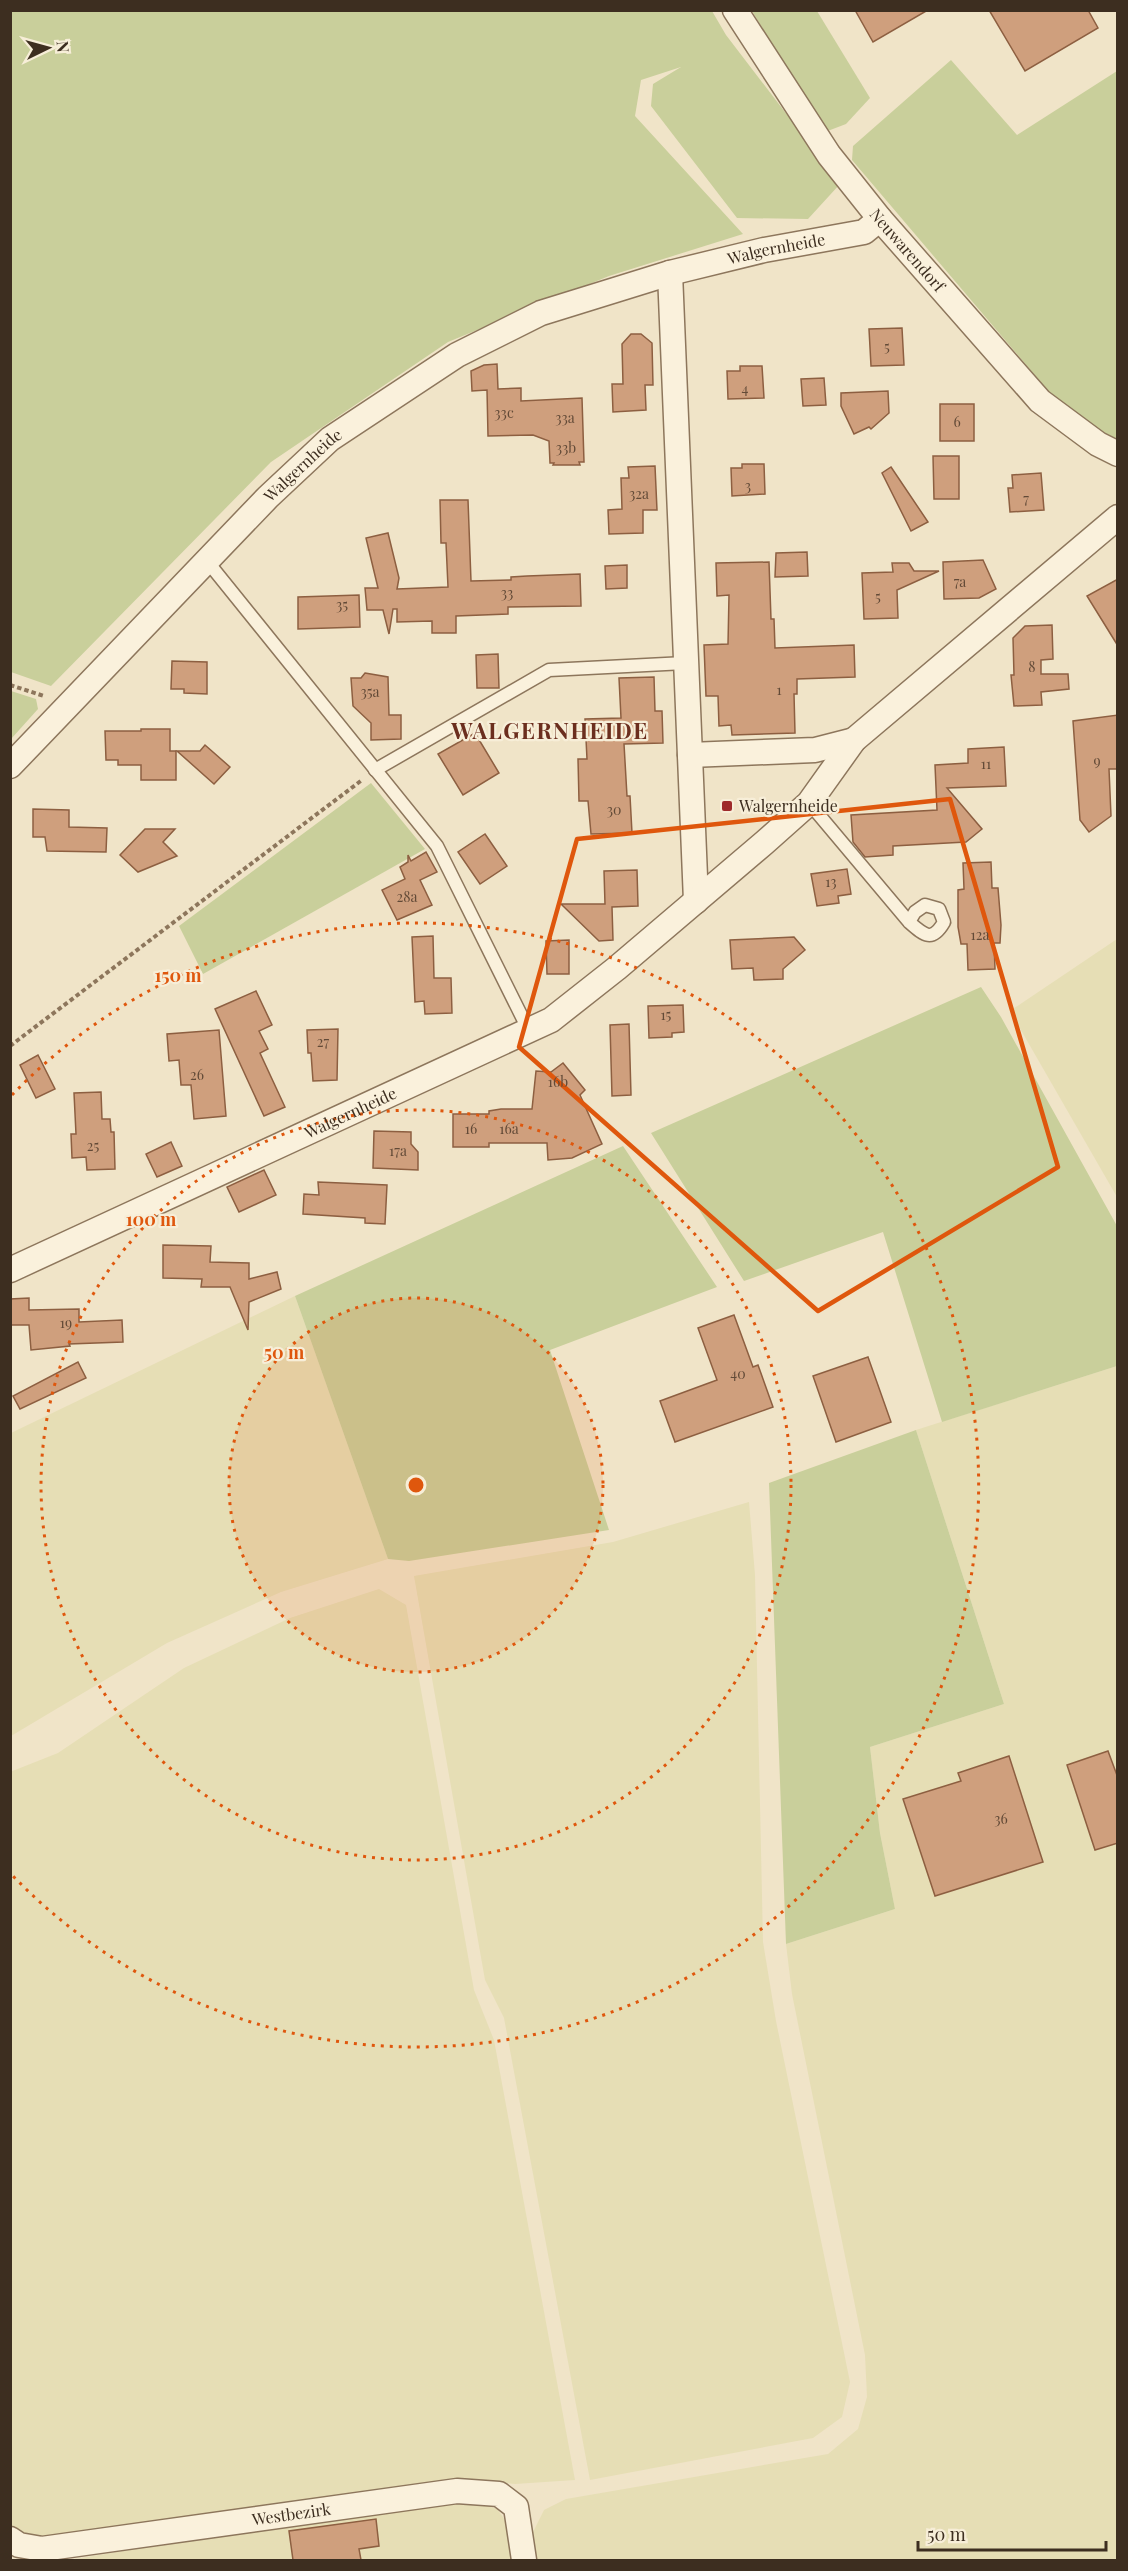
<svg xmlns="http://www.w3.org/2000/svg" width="1128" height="2571" viewBox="0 0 1128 2571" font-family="'Playfair Display',serif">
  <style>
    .farmland { fill: #e6deb5 }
    .green { fill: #c9cf9b }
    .building { fill: #cf9f7d; stroke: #8d5f41; stroke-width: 1.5 }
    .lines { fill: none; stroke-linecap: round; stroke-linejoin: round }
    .service-casing { stroke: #8d765c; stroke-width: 15 }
    .minor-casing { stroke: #8d765c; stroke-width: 27 }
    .path { stroke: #8d765c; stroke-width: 4; stroke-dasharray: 4.5 3; stroke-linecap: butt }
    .service { stroke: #faf1dc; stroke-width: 12 }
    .minor { stroke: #faf1dc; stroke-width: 24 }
    .marked { fill: none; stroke: #df570d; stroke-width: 4.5; stroke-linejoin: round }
    .ring { fill: none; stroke: #df570d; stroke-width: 3; stroke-dasharray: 3 6 }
    .poi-dot { fill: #9e2a2b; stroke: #f7eed8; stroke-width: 2 }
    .labels { text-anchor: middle; stroke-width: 4.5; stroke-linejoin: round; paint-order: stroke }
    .number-label { font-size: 14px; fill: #624a37 }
    .street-label { font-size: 16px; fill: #3d2e20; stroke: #f7eed8 }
    .poi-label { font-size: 16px; fill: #3d2e20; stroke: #f7eed8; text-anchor: start }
    .district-label { font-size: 22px; font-weight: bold; letter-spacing: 1.5px; fill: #6b2e1e; stroke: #f7eed8 }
    .centre { fill: #df570d; stroke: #f7eed8; stroke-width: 3 }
    .ring-label { font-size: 18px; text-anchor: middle; font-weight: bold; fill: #df570d; stroke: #f7eed8; stroke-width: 4.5; stroke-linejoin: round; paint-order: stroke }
  </style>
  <rect width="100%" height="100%" fill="#f0e4c8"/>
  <g class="farmland">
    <path d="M1117 939V1197L1010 1011Z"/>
    <path d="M295 1296 388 1559 281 1592 167 1643 11 1736V1433Z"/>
    <path d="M1117 1366V2560H533L532 2534 544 2510 566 2499 828 2454 858 2429 867 2397 865 2355 792 1994 786 1944 895 1909 880 1833 870 1747 1004 1704 916 1430Z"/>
    <path d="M749 1502 755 1575 763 1942 776 2021 850 2382 842 2417 813 2438 590 2480 504 2018 485 1980 414 1576 613 1542Z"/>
    <path d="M379 1589 406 1605 474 1990 494 2040 575 2480 515 2484 468 2479 43 2541 11 2531 10 1772 58 1753 184 1668 290 1618Z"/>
    <path d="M469 2499 497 2509 511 2528 518 2560H69L280 2525Z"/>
  </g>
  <g class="green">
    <path d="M11 11H712L726 35 840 184 808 219 737 218 651 106 653 84 681 67 641 80 635 116 743 234 609 276 448 342 271 462 51 686 11 672Z"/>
    <path d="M752 11H817L870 98 846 124 825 132Z"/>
    <path d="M951 60 1017 135 1117 71V440L1104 434 1050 393 852 160 853 146Z"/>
    <path d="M11 691 36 699 38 709 11 739Z"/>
    <path d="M371 783 425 849 203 974 179 926Z"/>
    <path d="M981 987 1001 1017 1117 1226V1366L942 1422 883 1232 744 1281 651 1133Z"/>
    <path d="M623 1146 717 1287 550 1350 609 1530 409 1561 388 1559 295 1296Z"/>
    <path d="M916 1430 1004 1704 870 1747 880 1833 895 1909 786 1944 769 1483Z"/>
  </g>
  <g class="building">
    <path d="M855 10H928L873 42Z"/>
    <path d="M989 10H1088L1098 28 1025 71Z"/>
    <path d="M902 328 904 365 871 366 869 329Z"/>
    <path d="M631 334H641L652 343 653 385H645L646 410 613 412 612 384H623L622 344Z"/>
    <path d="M497 364 498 389 521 388V401L582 398 584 462H579L580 465H553L554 463H550L549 441 533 435 488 436 487 390 472 391 471 371 484 365Z"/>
    <path d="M740 366H762L764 398 728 399 727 371H740Z"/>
    <path d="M824 378 826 405 803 406 801 379Z"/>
    <path d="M888 391 889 413 871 429 869 427 854 434 841 406V393Z"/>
    <rect x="940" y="404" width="34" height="37"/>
    <path d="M933 456H959V499H934Z"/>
    <path d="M742 464H764L765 494 732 496 731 468H742Z"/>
    <path d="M655 466 657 510H643V533L609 534 608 510 622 509 621 478H629L628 467Z"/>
    <path d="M891 467 928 522 911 531 882 473Z"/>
    <path d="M1041 473 1044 510 1010 512 1008 488H1013L1012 475Z"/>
    <path d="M440 500H468L471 581 511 580V577L527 576 580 574 581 606 508 607V614L456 616V633H432V621L397 622V609H393L389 634 383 610H367L365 588H378L366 538 388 533 399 578 397 589 448 587 446 543H441Z"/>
    <path d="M807 552 808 576 775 577 776 553Z"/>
    <path d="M983 560 996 589 979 598 944 599 943 562Z"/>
    <path d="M769 562 771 619H774L775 648 854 645 855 677 797 679V694H794L795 733 732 735 731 725 719 726 718 696H706L704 645 728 644 729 595 717 596 716 563Z"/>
    <path d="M892 563H909L914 571H939L897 590 898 618 864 619 862 573 893 572Z"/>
    <path d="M627 565V588L606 589 605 566Z"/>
    <path d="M1118 579V646L1087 596Z"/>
    <path d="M359 595 360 627 298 629V597Z"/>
    <path d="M1052 625 1053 659 1041 660V674H1068L1069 689 1041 692 1042 705 1014 706 1011 675H1014L1013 638 1025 626Z"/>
    <path d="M498 654 499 688H477L476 655Z"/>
    <path d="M172 661 207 662V694L184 693V689H171Z"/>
    <path d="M365 673 388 677 389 715H401V739L371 740V723L353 706 351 678H361Z"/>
    <path d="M654 677 655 711H662L663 743 624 744 627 796H630L632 833 591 834 588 801H579L578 759H587L585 719 621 718 619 678Z"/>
    <path d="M1118 715V769H1109L1111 816 1089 832 1080 820 1073 721Z"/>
    <path d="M141 729H170V751H176V780H141V765H118V760H106L105 731H141Z"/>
    <path d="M475 733 499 773 463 795 438 754Z"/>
    <path d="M205 745 230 767 214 784 177 751H200Z"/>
    <path d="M1004 747 1006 786 947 788 982 829 966 842 893 846V855L865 857 853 842 851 815 937 810 935 765 968 763V749Z"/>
    <path d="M33 809 69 810V827L107 828 106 852 47 851 45 837H33Z"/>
    <path d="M145 829H175L163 842 177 856 138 872 120 855Z"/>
    <path d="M485 834 507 866 480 884 458 852Z"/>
    <path d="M426 852 437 872 420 880 432 905 397 920 382 890 405 879 400 867 408 862V855L411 861Z"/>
    <path d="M991 862 992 888H998L1001 925 1000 943H994L995 969 968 970 967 944H961L958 927V890L964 889 963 863Z"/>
    <path d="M847 869 851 894 838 896 839 903 817 906 811 874Z"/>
    <path d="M637 870 638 906 612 907 613 940 599 941 561 904H605L604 871Z"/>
    <path d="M433 936 434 978H451L452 1013 425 1014 424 1001 415 1002 412 937Z"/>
    <path d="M794 937 805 950 783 969V979L754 980 753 968 732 969 730 940Z"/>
    <path d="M569 940V974H547L546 941Z"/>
    <path d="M256 991 272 1025 259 1031 268 1049 260 1053 285 1107 264 1116 215 1009Z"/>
    <path d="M683 1005 684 1032 672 1033V1037L649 1038 648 1006Z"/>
    <path d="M629 1024 631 1095 612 1096 610 1025Z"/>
    <path d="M338 1029 337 1080 313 1081 311 1053H308L307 1030Z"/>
    <path d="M219 1030 226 1116 194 1119 191 1085H181L179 1060 169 1061 167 1034Z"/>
    <path d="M38 1055 55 1089 36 1098 20 1065Z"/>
    <path d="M563 1063 585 1090 580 1095 602 1144 572 1158 548 1160 547 1143H489V1147H453V1114H489V1111L501 1109H532L536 1071 551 1072Z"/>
    <path d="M101 1092 102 1119H110L111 1132H114L115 1169 87 1170 86 1157 72 1158 71 1134H76L74 1093Z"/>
    <path d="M374 1131 411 1132V1144L418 1152V1170L373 1168Z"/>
    <path d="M171 1142 182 1166 157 1177 146 1154Z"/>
    <path d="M264 1170 276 1195 239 1212 227 1187Z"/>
    <path d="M318 1182 387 1185 385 1224 365 1223V1218L303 1214 304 1194 319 1195Z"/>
    <path d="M163 1245 211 1246 210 1262 249 1263V1279L277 1272 281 1289 249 1302 248 1330 230 1287H201L202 1279 163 1278Z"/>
    <path d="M29 1298V1310L79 1309V1322L122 1320 123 1342 69 1344 70 1346 31 1350 29 1325H10V1299Z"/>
    <path d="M734 1315 753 1367 758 1365 773 1407 675 1442 660 1401 717 1380 698 1328Z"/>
    <path d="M868 1357 891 1422 836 1442 813 1376Z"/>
    <path d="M78 1362 86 1378 20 1409 13 1396Z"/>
    <path d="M1108 1751 1118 1778V1843L1095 1850 1067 1765Z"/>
    <path d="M1009 1756 1043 1862 935 1896 903 1799 961 1781 958 1773Z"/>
    <path d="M376 2519 379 2546 359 2549 361 2560H293L289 2531Z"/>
  </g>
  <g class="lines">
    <defs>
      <g id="service">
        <path d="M207 561 437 846 529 1031"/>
        <path d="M375 770 549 670 685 663"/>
        <path d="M809 803 909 922C924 935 932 943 944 922L939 909 925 905 915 912 909 922"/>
      </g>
      <g id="minor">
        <path id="s1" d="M735 10 829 155 880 219 1040 401 1098 444 1118 454"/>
        <path d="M670 273 696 901"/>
        <path d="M690 755 815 750 854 740"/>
        <path id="s2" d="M10 766 268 497 330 439 457 355 541 313 670 273 764 250 864 232 880 219"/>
        <path id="s3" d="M10 1270 551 1020 617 968 764 843 809 803 854 740 1118 517"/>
        <path id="s4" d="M10 2539 19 2545 42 2549 457 2491 499 2494 516 2507 524 2560"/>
      </g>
    </defs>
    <use href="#service" class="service-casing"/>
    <use href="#minor" class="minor-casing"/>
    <g class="path">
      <path d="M10 685 44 696"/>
      <path d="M10 1046 362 780"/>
    </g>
    <use href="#service" class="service"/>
    <use href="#minor" class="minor"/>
  </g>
  <path class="marked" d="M950 799 1058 1167 818 1311 519 1047 577 839Z"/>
  <circle cx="416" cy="1485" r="187" fill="#df570d" fill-opacity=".12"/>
  <g class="ring">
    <circle cx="416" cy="1485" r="187"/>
    <circle cx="416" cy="1485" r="375"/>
    <path d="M12 1095A562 562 0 1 1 12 1875"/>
  </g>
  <rect class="poi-dot" x="721" y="800" width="12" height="12" rx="3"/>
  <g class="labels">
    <g class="number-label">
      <text x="887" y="352">5</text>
      <text x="745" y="394">4</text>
      <text x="504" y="418">33c</text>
      <text x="565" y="423">33a</text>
      <text x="957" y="427">6</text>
      <text x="566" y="453">33b</text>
      <text x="748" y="491">3</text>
      <text x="639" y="499">32a</text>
      <text x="1026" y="504">7</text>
      <text x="960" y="587">7a</text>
      <text x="507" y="598">33</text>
      <text x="878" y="602">5</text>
      <text x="342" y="610">35</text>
      <text x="1032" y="672">8</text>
      <text x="779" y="695">1</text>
      <text x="370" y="697">35a</text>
      <text x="1097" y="766">9</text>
      <text x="986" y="769">11</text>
      <text x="614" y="815">30</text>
      <text x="831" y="887">13</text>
      <text x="407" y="902">28a</text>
      <text x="980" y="940">12a</text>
      <text x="666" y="1020">15</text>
      <text x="323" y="1047">27</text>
      <text x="197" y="1080">26</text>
      <text x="558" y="1087">16b</text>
      <text x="471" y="1134">16</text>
      <text x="509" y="1134">16a</text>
      <text x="93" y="1151">25</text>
      <text x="398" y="1156">17a</text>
      <text x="66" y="1328">19</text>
      <text x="738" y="1379">40</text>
      <text x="1001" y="1824">36</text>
    </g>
    <g class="street-label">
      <text dy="6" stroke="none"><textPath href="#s2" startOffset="948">Walgernheide</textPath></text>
      <text dy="6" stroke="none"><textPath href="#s1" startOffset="296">Neuwarendorf</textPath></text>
      <text dy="6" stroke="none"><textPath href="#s2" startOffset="420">Walgernheide</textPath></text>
      <text dy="6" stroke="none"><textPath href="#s3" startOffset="375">Walgernheide</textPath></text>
      <text dy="6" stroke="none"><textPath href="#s4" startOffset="286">Westbezirk</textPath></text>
    </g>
    <g class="poi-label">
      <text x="739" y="812">Walgernheide</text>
    </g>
    <g class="district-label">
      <text x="550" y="739">WALGERNHEIDE</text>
    </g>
  </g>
  <circle cx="416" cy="1485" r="9" class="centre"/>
  <g class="ring-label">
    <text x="178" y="982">150 m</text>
    <text x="151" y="1226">100 m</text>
    <text x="284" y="1359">50 m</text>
  </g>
  <rect width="1128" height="2571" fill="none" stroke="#3d2e20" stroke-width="24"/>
  <g transform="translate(48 48) rotate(85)" stroke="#f7eed8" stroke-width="4.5" paint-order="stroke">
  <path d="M0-4.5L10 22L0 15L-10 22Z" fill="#3d2e20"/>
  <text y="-9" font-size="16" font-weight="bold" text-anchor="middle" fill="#3d2e20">N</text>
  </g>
  <path d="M918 2541v9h188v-9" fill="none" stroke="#3d2e20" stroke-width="3"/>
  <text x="927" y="2541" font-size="18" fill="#3d2e20" stroke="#f7eed8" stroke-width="4.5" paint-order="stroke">50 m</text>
</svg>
